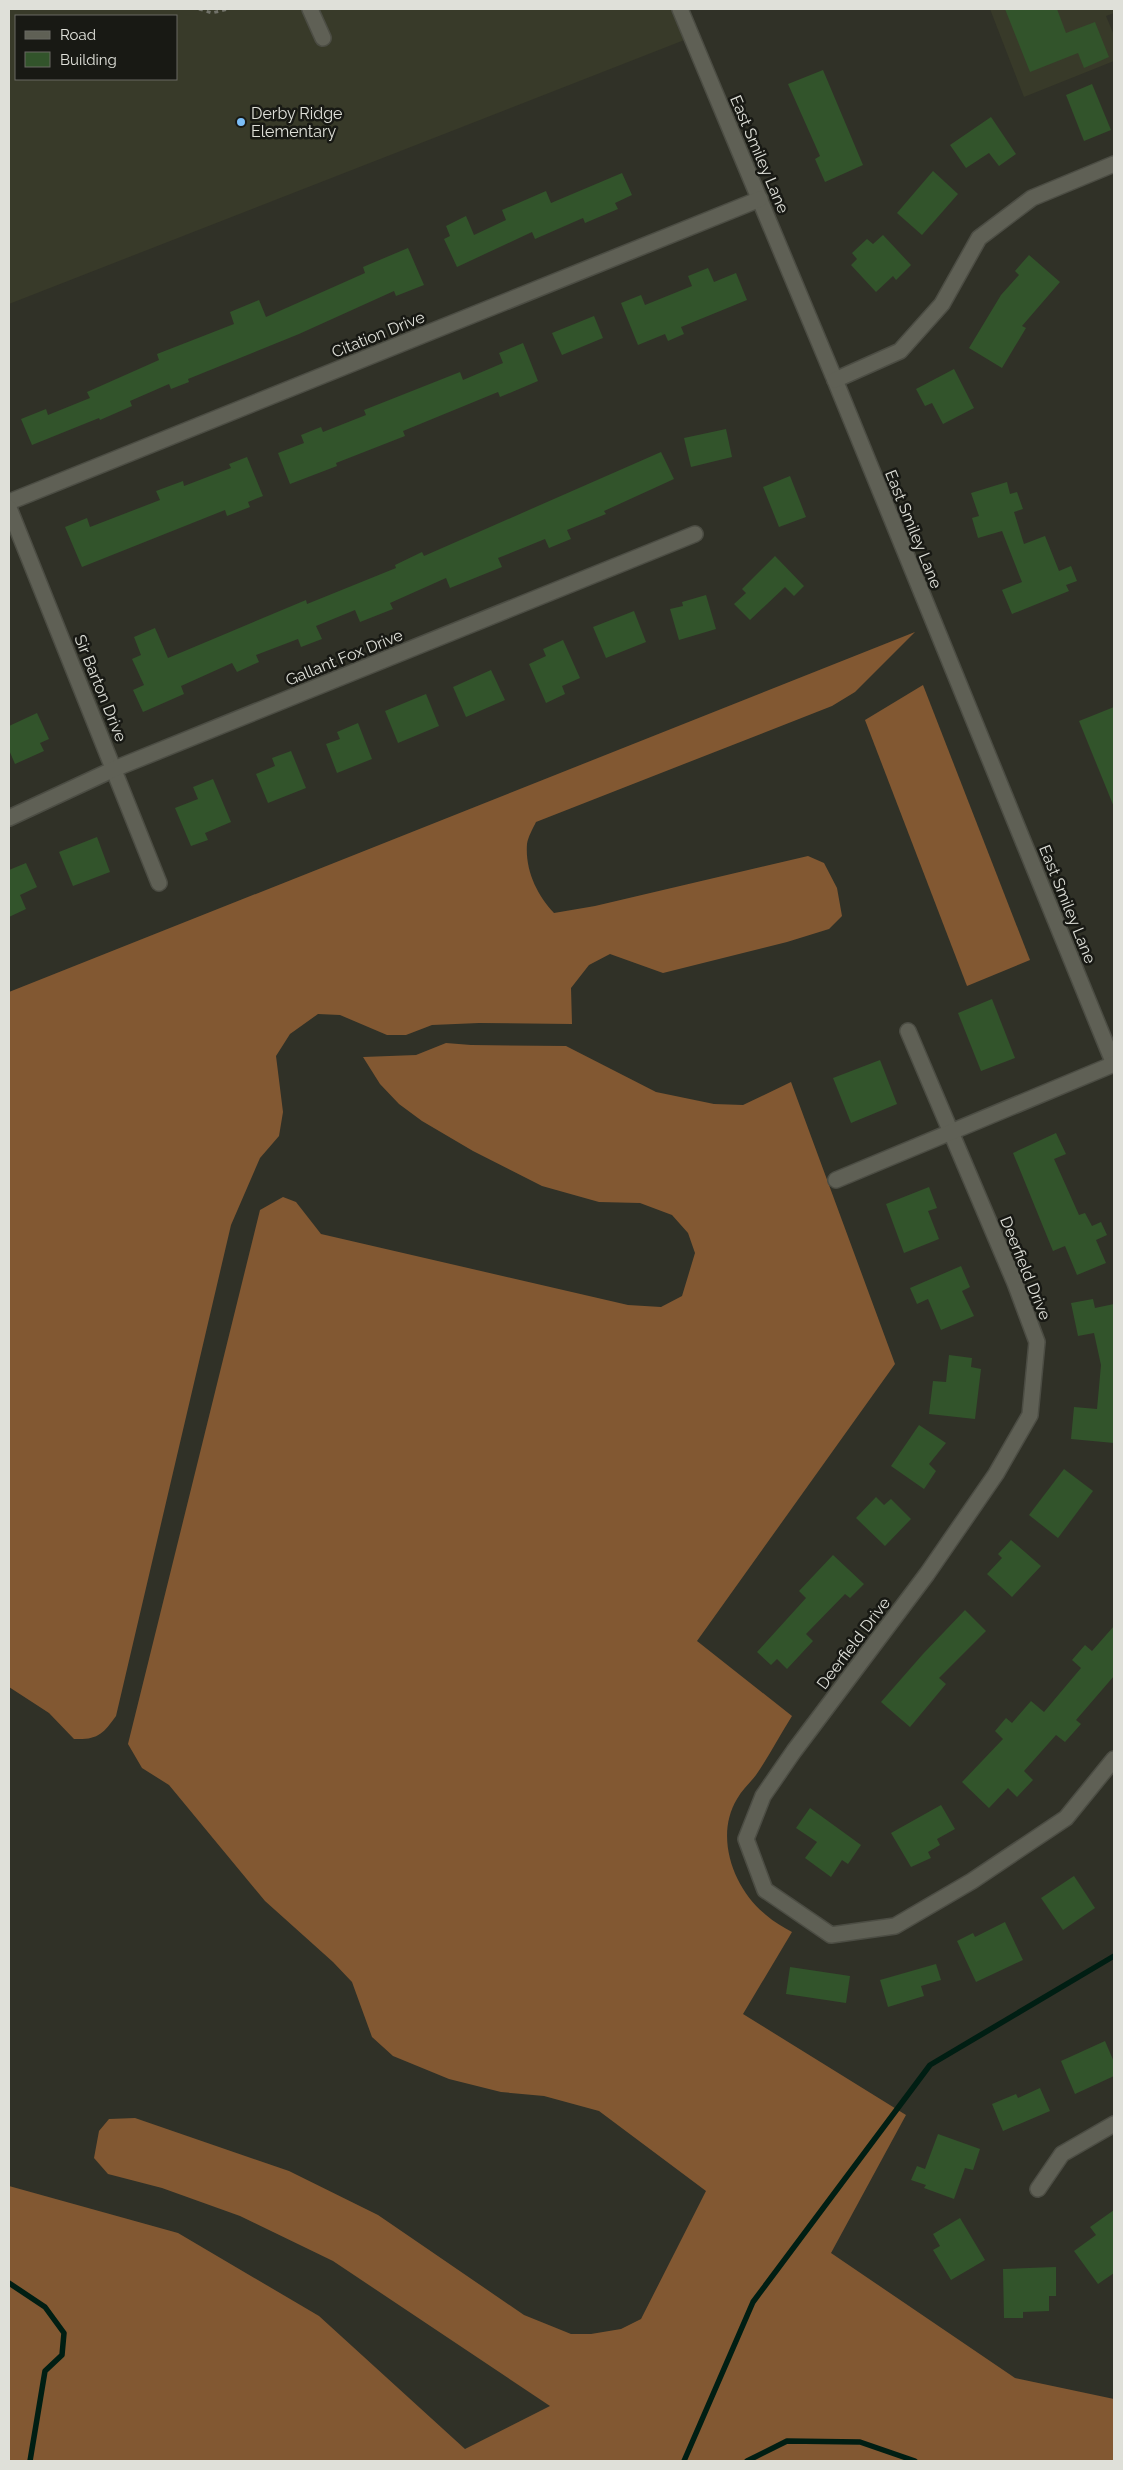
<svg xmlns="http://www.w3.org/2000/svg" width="1123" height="2470" viewBox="0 0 1123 2470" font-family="Raleway,sans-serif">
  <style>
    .built { fill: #383a29; fill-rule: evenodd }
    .forest { fill: #825832 }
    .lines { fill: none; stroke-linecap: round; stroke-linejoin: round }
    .stream { stroke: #001e13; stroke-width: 5.5 }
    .building { fill: #32542b }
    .minor-casing { stroke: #4c4d44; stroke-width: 18 }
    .path { stroke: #72736a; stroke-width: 3; stroke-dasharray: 4 4; stroke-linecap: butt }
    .minor { stroke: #5f6055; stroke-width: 15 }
    .poi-dot { fill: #7bbef8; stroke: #181914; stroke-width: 2 }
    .labels { text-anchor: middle; stroke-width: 5; stroke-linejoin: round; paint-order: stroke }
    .poi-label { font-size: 16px; fill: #dfe0d9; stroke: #181914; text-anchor: start }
    .street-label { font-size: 16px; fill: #dfe0d9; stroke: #181914 }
  </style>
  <rect width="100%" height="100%" fill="#303127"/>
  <g class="built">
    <path d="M9 9H679L692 37 9 304ZM16 16H176V79H16Z"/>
    <path d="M990 9H1114V13L1106 16 1114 35V61L1024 97Z"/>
  </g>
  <g class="forest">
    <path d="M915 632 855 692 832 706 536 822C533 828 528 837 527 844 525 870 537 895 554 913L595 906 808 856 824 863 837 888 842 916 829 929 787 942 663 973 610 954 589 965 571 988 572 1024 479 1023 432 1025 406 1035H387L340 1015 318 1014 290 1034 276 1056 283 1112 279 1136 260 1158 231 1225 116 1716C103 1734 98 1740 74 1739L49 1713 9 1687V992Z"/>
    <path d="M923 685 1030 960 967 986 865 720Z"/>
    <path d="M446 1043 471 1045 566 1046 656 1092 714 1104 743 1105 791 1082 895 1364 697 1641 792 1716C780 1735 769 1756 756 1775 750 1783 742 1790 737 1799 714 1837 734 1889 766 1915 774 1922 783 1927 792 1932L743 2014 906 2115 831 2253 1015 2378 1114 2399V2461H9V2186L178 2233 319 2316 465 2449 550 2406 333 2261 240 2216 162 2188 108 2174 94 2158 99 2131 109 2119 135 2118 289 2171 378 2215 524 2315 571 2334H591L621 2329 641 2319 706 2191 599 2111 544 2096 501 2092 449 2079 393 2056 372 2037 352 1982 333 1962 265 1901 169 1785 142 1768 128 1744 260 1210 283 1197 296 1202 321 1234 628 1305 661 1307 682 1296 695 1253 688 1233 672 1215 640 1203 599 1202 542 1186 473 1151 422 1121 399 1104 380 1084 363 1057 416 1055Z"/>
  </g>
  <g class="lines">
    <g class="stream">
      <path d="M9 2283 45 2307 64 2333 62 2355 45 2371 30 2461"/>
      <path d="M684 2461 753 2302 930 2065 1114 1956"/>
      <path d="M747 2461 787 2441 860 2442 915 2461"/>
    </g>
  </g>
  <g class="building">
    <path d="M1005 9H1057L1066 33 1095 22 1109 57 1084 68 1078 53 1030 72Z"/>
    <path d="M823 70 863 165 825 182 815 159 820 156 788 84Z"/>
    <path d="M1092 84 1111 130 1084 141 1066 95Z"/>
    <path d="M991 117 1016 154 999 166 989 153 966 168 950 145Z"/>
    <path d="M933 171 958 194 922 235 897 213Z"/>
    <path d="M622 173 632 195 615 203 618 209 585 223 583 218 535 239 532 232 457 267 444 239 450 236 446 226 466 216 474 235 506 220 502 210 546 191 551 203Z"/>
    <path d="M883 235 911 265 896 280 893 276 876 292 851 265 857 259 852 253 867 239 873 244Z"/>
    <path d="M408 248 424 285 396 296 394 291 299 334 188 379 189 382 171 389 169 384 130 401 132 406 100 420 99 418 32 445 21 419 46 409 48 415 90 398 87 392 159 360 157 354 234 324 230 312 259 300 266 317 365 273 363 267Z"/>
    <path d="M1029 255 1060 282 1022 326 1026 328 1002 368 969 348 1001 295 1019 275 1015 271Z"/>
    <path d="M708 268 714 282 736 273 747 300 681 327 684 334 668 341 665 334 638 345 621 303 641 295 645 305 692 286 688 276Z"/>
    <path d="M594 316 603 338 562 355 552 333Z"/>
    <path d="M523 343 538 381 500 397 498 392 403 431 405 436 336 463 337 466 290 484 278 453 304 443 301 435 321 427 323 432 366 415 364 410 460 372 463 380 503 363 499 353Z"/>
    <path d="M954 369 974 408 943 424 932 403 925 406 916 389Z"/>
    <path d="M726 429 732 457 691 467 684 438Z"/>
    <path d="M661 452 674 479 604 511 606 514 567 530 571 539 549 548 545 539 498 558 502 567 450 588 446 578 390 603 393 609 360 622 355 610 316 626 322 639 301 647 298 639 256 655 259 662 237 672 232 663 181 686 184 694 143 712 133 690 144 685 132 659 141 655 134 637 155 628 168 658 306 600 307 604 396 568 395 565 422 552 424 556Z"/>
    <path d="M247 457 263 496 248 502 250 507 227 516 225 510 82 567 65 527 87 518 90 527 160 500 156 491 183 481 184 486 231 468 229 464Z"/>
    <path d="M790 476 806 517 779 527 763 487Z"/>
    <path d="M1007 482 1010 494 1017 492 1023 509 1014 512 1024 544 1045 536 1059 571 1071 566 1077 581 1066 585 1069 591 1012 614 1002 590 1022 582 1002 531 978 538 972 518 979 516 971 493Z"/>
    <path d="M775 556 804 586 794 596 785 587 750 620 734 604 746 593 742 589Z"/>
    <path d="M706 595 716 629 679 640 670 609 683 606 682 602Z"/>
    <path d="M634 611 646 642 606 658 593 627Z"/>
    <path d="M563 640 580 678 562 686 565 694 546 703 529 664 546 656 543 649Z"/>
    <path d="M491 670 505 700 466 717 453 687Z"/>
    <path d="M426 694 439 726 398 743 385 711Z"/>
    <path d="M1114 707V807L1079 721Z"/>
    <path d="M37 713 49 739 40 743 44 751 15 764 9 750V726Z"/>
    <path d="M358 723 372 759 337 773 326 744 340 739 337 732Z"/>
    <path d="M291 751 306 788 268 803 256 774 275 766 272 758Z"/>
    <path d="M213 779 231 822 205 833 208 840 191 846 175 808 198 799 193 787Z"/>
    <path d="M97 837 110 872 73 886 59 852Z"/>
    <path d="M26 863 37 887 20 895 26 909 9 917V870Z"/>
    <path d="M992 999 1015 1058 981 1071 958 1013Z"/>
    <path d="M880 1060 897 1104 851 1123 833 1078Z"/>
    <path d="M1056 1133 1066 1154 1054 1159 1079 1215 1085 1213 1092 1226 1101 1222 1107 1235 1096 1240 1106 1263 1077 1275 1065 1246 1053 1251 1013 1153Z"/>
    <path d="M929 1187 937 1208 928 1211 939 1239 904 1253 886 1204Z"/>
    <path d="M961 1266 970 1287 962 1291 974 1316 941 1330 928 1299 917 1304 910 1288Z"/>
    <path d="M1093 1299 1095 1308 1114 1304V1443L1071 1439 1074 1407 1097 1409 1101 1365 1094 1333 1078 1336 1071 1303Z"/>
    <path d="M949 1355 972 1358 971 1367 981 1369 975 1419 929 1414 933 1381 946 1382Z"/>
    <path d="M919 1425 946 1443 929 1464 936 1471 924 1489 891 1466Z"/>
    <path d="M1064 1469 1093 1491 1058 1538 1029 1515Z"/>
    <path d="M876 1497 884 1505 891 1499 911 1519 885 1546 856 1518Z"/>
    <path d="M1011 1540 1041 1566 1012 1597 987 1574 1002 1558 998 1554Z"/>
    <path d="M833 1555 864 1584 850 1598 845 1594 806 1634 813 1641 787 1669 777 1659 771 1665 757 1652 806 1598 799 1591Z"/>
    <path d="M965 1610 986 1631 939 1678 946 1684 910 1727 881 1702 923 1654Z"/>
    <path d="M1114 1626V1676L1076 1720 1081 1724 1065 1742 1056 1735 1024 1771 1033 1780 1017 1797 1008 1788 989 1808 962 1782 1003 1739 995 1731 1006 1718 1012 1723 1031 1701 1044 1712 1081 1668 1072 1660 1085 1645 1092 1651Z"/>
    <path d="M941 1805 955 1829 937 1839 940 1845 928 1852 931 1858 911 1867 891 1833Z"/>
    <path d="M810 1808 861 1845 848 1864 842 1860 831 1877 805 1858 817 1842 796 1828Z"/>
    <path d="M1074 1876 1095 1908 1063 1930 1041 1898Z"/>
    <path d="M1005 1922 1023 1960 976 1982 957 1941 973 1933 975 1937Z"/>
    <path d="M936 1964 941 1980 921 1986 924 1996 888 2007 880 1980Z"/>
    <path d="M790 1967 850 1976 846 2003 786 1994Z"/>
    <path d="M1105 2041 1114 2062V2076L1075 2094 1061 2061Z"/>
    <path d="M1040 2088 1050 2111 1003 2131 992 2104 1016 2094 1018 2098Z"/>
    <path d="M938 2134 980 2149 973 2170 965 2168 954 2199 924 2188 926 2185 911 2180 917 2166 925 2169Z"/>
    <path d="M1114 2210V2273L1098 2284 1074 2251 1096 2235 1090 2227Z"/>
    <path d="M960 2218 985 2260 951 2280 933 2250 940 2246 933 2234Z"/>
    <path d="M1056 2267V2296H1049V2311L1023 2312V2318H1004L1003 2269Z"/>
  </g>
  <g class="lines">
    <defs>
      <g id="minor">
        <path d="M310 9 323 38"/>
        <path d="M680 9 835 380 1114 1064"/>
        <path d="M835 380 900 351 942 304 979 238 1032 198 1114 164"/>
        <path d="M9 502 760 199"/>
        <path d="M9 508 159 883"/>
        <path d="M9 818 114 769 695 534"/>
        <path d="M908 1031 1015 1283 1037 1342 1030 1415 996 1474 927 1574 794 1751 763 1796 746 1839 765 1890 831 1935 895 1926 972 1881 1066 1818 1114 1759"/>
        <path d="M836 1180 1114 1064"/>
        <path d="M1038 2189 1062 2154 1114 2124"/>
      </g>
    </defs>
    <use href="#minor" class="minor-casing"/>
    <path class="path" d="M199 9 212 13 228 9"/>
    <use href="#minor" class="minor"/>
  </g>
  <circle class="poi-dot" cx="241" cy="122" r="5"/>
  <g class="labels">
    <g class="poi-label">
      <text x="251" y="119">Derby Ridge<tspan x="251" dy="18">Elementary</tspan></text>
    </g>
    <g class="street-label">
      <text transform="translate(760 154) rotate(67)" y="6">East Smiley Lane</text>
      <text transform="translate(378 334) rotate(-22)" y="6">Citation Drive</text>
      <text transform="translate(914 529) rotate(68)" y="6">East Smiley Lane</text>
      <text transform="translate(344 657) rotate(-22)" y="6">Gallant Fox Drive</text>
      <text transform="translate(101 688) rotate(68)" y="6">Sir Barton Drive</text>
      <text transform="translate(1068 904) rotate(68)" y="6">East Smiley Lane</text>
      <text transform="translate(1026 1268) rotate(68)" y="6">Deerfield Drive</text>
      <text transform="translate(853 1643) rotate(-53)" y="6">Deerfield Drive</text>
    </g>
  </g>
  <rect width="1123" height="2470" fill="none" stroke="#dfe0d9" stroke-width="20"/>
  <rect x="15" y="15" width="162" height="65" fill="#181914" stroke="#686963"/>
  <rect x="25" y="31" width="25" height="8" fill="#5f6055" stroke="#686963"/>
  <text x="60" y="40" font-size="15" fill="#dfe0d9">Road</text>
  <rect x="25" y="52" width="25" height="15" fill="#32542b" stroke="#686963"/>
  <text x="60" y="65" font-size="15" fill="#dfe0d9">Building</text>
</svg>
